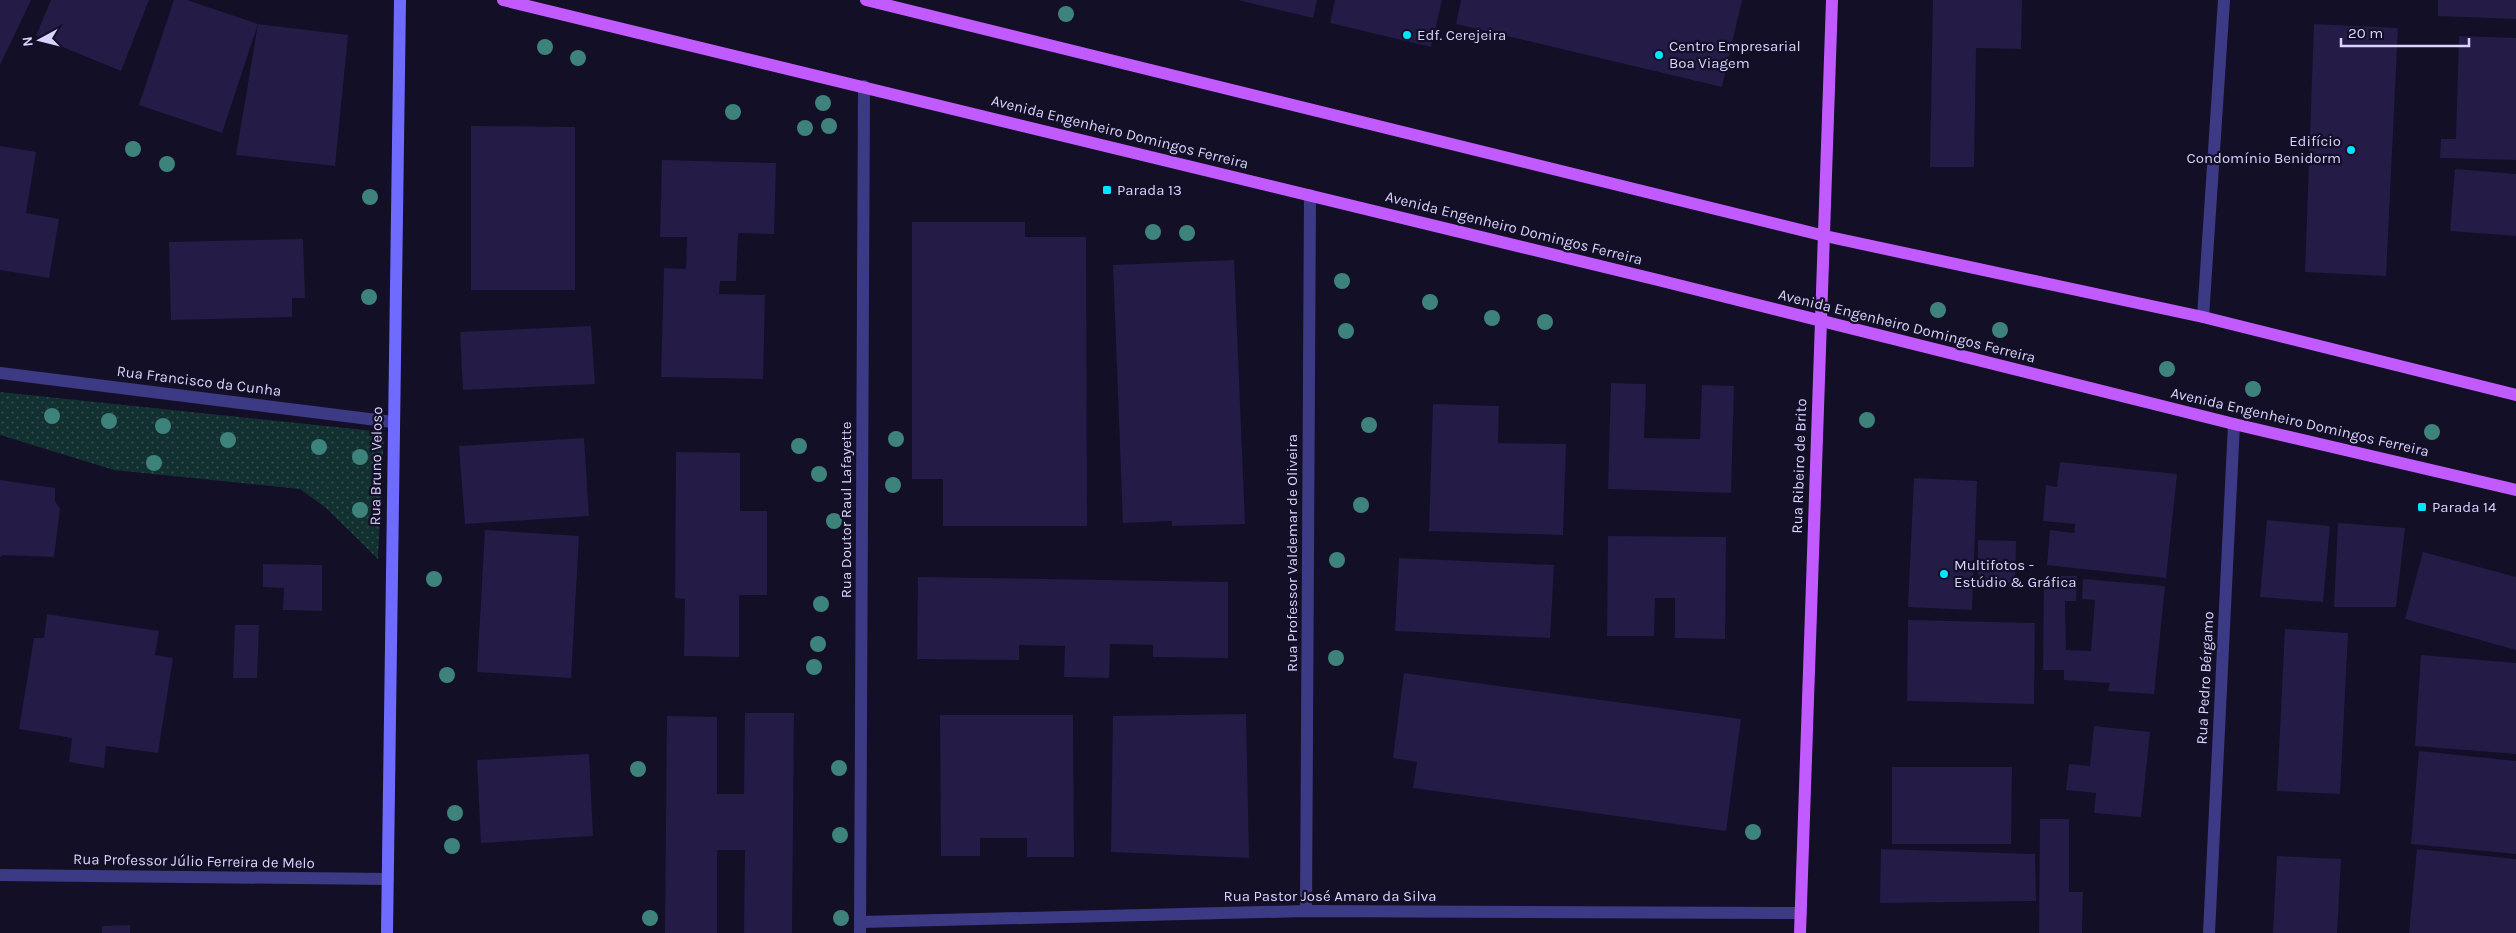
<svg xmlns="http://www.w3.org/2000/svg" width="2516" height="933" viewBox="0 0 2516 933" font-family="Karla,sans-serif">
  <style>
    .grass { fill: url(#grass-dots) }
    .building { fill: #241b47 }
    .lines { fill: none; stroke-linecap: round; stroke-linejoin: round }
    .street { stroke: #3d3a85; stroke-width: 12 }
    .secondary { stroke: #6f6bff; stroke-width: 12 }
    .primary { stroke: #c25bff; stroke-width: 12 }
    .tree { fill: #3d827b }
    .poi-dot { fill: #00e5ff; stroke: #130f26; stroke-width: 2 }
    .labels { text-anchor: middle; stroke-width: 4.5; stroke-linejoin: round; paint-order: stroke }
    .poi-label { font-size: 15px; fill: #d9d4ff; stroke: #130f26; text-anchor: start }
    .street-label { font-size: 15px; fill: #d9d4ff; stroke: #130f26 }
  </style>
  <defs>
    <pattern id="grass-dots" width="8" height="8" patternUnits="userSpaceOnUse" patternTransform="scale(1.25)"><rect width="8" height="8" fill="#12302f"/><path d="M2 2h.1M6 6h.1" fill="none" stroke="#344d4e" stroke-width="1.8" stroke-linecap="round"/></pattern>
  </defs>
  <rect width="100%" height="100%" fill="#130f26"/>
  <path class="grass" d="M0 392 384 432 378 559 326 508 300 489 114 470 0 435Z"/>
  <g class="building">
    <path d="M0 0H31L0 65Z"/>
    <path d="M51 0H149L121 71 36 36Z"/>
    <path d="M174 0H187L258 24 222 133 139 105Z"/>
    <path d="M1238 0H1317L1313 18Z"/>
    <path d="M1335 0H1442L1431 47 1330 23Z"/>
    <path d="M1461 0H1742L1722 87 1456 24Z"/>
    <path d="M1933 0H2022L2021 49 1976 48 1974 167H1930Z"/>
    <path d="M2438 0H2516V19L2438 16Z"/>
    <path d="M258 24 348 35 335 166 236 155Z"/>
    <path d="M2314 24 2398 28 2386 276 2305 272Z"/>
    <path d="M2459 36 2516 38V160L2440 158 2441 139H2456Z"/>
    <path d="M471 126 575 127V290H471Z"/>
    <path d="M0 146 36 152 26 213 59 219 49 278 0 270Z"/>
    <path d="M662 160 776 163 774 234 738 233 736 281H720L719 294 765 295 763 379 661 377 664 268 686 269 687 237H660Z"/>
    <path d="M2455 169 2516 174V236L2450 231Z"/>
    <path d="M912 222H1025V237H1086L1087 526H943V479H912Z"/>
    <path d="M303 239 305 298H292V317L171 320 169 242Z"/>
    <path d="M1234 260 1245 524 1172 526V521L1123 523 1113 265Z"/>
    <path d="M591 326 595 384 463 390 460 332Z"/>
    <path d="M1611 383 1646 384 1644 438 1700 439 1702 385 1734 386 1731 493 1608 489Z"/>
    <path d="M1433 404 1499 406 1498 443 1566 444 1563 535 1429 531Z"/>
    <path d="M584 438 589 516 465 524 459 446Z"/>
    <path d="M676 452 740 453V511H767V595H739V657L684 656 685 599 675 598Z"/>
    <path d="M2060 462 2177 474 2166 578 2047 565 2050 530 2074 533 2075 524 2043 521 2046 485 2057 487Z"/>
    <path d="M1914 478 1977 481 1972 610 1908 607Z"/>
    <path d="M0 480 55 488V501L60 509 54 557 3 555 0 557Z"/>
    <path d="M2267 520 2330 526 2323 602 2260 597Z"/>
    <path d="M2338 523 2405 528 2396 607H2334Z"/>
    <path d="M485 530 579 536 571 678 477 672Z"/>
    <path d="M1608 536 1726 537 1725 639 1675 638V598H1655L1654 636H1607Z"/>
    <path d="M1978 540 2016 541 2015 583H1978Z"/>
    <path d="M2423 552 2516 577V650L2405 619Z"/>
    <path d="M1399 558 1554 565 1550 638 1395 631Z"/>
    <path d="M263 564 322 565V611L283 610 284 588 263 587Z"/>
    <path d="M2044 576H2077L2076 601H2065L2066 650 2091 651 2095 600 2082 599 2083 579 2165 586 2154 694 2108 691 2110 683 2064 680V670H2043Z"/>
    <path d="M918 577 1228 582V658L1153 657V645L1110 644 1109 678 1064 677 1065 646 1019 645V660L917 659Z"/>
    <path d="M47 614 159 631 155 655 173 658 158 753 106 746 104 768 69 762 72 738 19 729 34 638H44Z"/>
    <path d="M1908 620 2035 623 2034 704 1907 701Z"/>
    <path d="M235 625H259L257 678H233Z"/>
    <path d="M2285 629 2348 633 2340 794 2277 791Z"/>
    <path d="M2421 655 2516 663V754L2415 746Z"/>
    <path d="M1404 673 1741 719 1726 831 1413 788 1417 762 1393 758Z"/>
    <path d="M745 713H794L792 933H744L745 850H717V933H665L667 716 717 717V794H744Z"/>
    <path d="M1246 714 1249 858 1111 852 1113 716Z"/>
    <path d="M940 715H1073L1074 857H1027V838H980V856H941Z"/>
    <path d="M2094 726 2150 732 2141 817 2094 813 2096 793 2066 790 2069 764 2090 766Z"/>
    <path d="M2419 751 2516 761V854L2411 844Z"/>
    <path d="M589 754 593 836 481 843 477 760Z"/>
    <path d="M1892 767H2012L2011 844H1892Z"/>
    <path d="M2040 819H2069V892H2083L2082 933H2039Z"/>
    <path d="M1881 849 2035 854 2036 901 1880 903Z"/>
    <path d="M2417 849 2516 859V933H2409Z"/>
    <path d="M2277 856 2341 859 2337 933H2273Z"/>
    <path d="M130 925V933H102V926Z"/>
  </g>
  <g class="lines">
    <g class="street">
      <path d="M2203 317 2224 0"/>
      <path d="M0 373 393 422"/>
      <path d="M0 875 388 879"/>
      <path d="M1306 911 1310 195"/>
      <path d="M860 922 1306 911 1801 913"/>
      <path d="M860 933 864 86"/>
      <path d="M2209 933 2234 424"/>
    </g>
    <path class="secondary" d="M387 933 400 0"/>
    <g class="primary">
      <path d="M503 0 1658 280 2234 424 2516 490"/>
      <path d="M866 0 1825 236 2203 317 2516 395"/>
      <path d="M1800 933 1832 0"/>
    </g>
  </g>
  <g class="tree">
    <circle cx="1066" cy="14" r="8"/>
    <circle cx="545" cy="47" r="8"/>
    <circle cx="578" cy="58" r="8"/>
    <circle cx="823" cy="103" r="8"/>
    <circle cx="733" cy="112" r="8"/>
    <circle cx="829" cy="126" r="8"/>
    <circle cx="805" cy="128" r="8"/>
    <circle cx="133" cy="149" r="8"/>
    <circle cx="167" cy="164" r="8"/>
    <circle cx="370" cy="197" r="8"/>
    <circle cx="1153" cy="232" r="8"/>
    <circle cx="1187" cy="233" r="8"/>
    <circle cx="1342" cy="281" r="8"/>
    <circle cx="369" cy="297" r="8"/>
    <circle cx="1430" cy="302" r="8"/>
    <circle cx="1938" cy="310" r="8"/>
    <circle cx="1492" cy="318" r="8"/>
    <circle cx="1545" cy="322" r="8"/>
    <circle cx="2000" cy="330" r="8"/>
    <circle cx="1346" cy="331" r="8"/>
    <circle cx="2167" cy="369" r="8"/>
    <circle cx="2253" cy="389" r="8"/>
    <circle cx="52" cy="416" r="8"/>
    <circle cx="1867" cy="420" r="8"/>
    <circle cx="109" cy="421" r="8"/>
    <circle cx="1369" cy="425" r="8"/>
    <circle cx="163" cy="426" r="8"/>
    <circle cx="2432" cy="432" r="8"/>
    <circle cx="896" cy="439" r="8"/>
    <circle cx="228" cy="440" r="8"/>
    <circle cx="799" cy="446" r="8"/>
    <circle cx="319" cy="447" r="8"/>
    <circle cx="360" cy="457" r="8"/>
    <circle cx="154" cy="463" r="8"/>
    <circle cx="819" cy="474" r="8"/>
    <circle cx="893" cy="485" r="8"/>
    <circle cx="1361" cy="505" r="8"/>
    <circle cx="360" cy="510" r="8"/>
    <circle cx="834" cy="521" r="8"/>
    <circle cx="1337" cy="560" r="8"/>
    <circle cx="434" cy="579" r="8"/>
    <circle cx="821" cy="604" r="8"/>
    <circle cx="818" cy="644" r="8"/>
    <circle cx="1336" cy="658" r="8"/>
    <circle cx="814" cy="667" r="8"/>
    <circle cx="447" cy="675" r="8"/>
    <circle cx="839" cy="768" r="8"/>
    <circle cx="638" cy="769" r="8"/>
    <circle cx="455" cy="813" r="8"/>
    <circle cx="1753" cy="832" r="8"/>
    <circle cx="840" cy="835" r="8"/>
    <circle cx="452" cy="846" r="8"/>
    <circle cx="650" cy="918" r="8"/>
    <circle cx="841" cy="918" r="8"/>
  </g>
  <g class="poi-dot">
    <circle cx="1407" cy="35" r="5"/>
    <circle cx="1659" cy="55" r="5"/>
    <circle cx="2351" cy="150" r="5"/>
    <rect x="1102" y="185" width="10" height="10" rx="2.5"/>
    <rect x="2417" y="502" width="10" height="10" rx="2.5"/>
    <circle cx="1944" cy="574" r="5"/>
  </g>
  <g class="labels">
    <g class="poi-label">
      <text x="1417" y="40">Edf. Cerejeira</text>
      <text x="1669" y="51">Centro Empresarial<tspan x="1669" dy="17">Boa Viagem</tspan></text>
      <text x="2341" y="146" text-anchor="end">Edifício<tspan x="2341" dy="17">Condomínio Benidorm</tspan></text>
      <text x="1117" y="195">Parada 13</text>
      <text x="2432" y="512">Parada 14</text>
      <text x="1954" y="570">Multifotos -<tspan x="1954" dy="17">Estúdio &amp; Gráfica</tspan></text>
    </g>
    <g class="street-label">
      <text transform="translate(1120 132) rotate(14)" y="5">Avenida Engenheiro Domingos Ferreira</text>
      <text transform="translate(1514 228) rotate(14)" y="5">Avenida Engenheiro Domingos Ferreira</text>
      <text transform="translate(1907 326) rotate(14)" y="5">Avenida Engenheiro Domingos Ferreira</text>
      <text transform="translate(199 381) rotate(7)" y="5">Rua Francisco da Cunha</text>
      <text transform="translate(2300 422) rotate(13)" y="5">Avenida Engenheiro Domingos Ferreira</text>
      <text transform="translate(376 466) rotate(-89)" y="5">Rua Bruno Veloso</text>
      <text transform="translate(1799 466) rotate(-88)" y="5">Rua Ribeiro de Brito</text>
      <text transform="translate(846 510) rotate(-90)" y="5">Rua Doutor Raul Lafayette</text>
      <text transform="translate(1292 553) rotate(-90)" y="5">Rua Professor Valdemar de Oliveira</text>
      <text transform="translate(2205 678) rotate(-87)" y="5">Rua Pedro Bérgamo</text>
      <text transform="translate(194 861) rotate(1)" y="5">Rua Professor Júlio Ferreira de Melo</text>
      <text x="1330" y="901">Rua Pastor José Amaro da Silva</text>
    </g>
  </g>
  <g transform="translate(40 40) rotate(263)" stroke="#130f26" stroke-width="4" paint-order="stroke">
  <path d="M0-4L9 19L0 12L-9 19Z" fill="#d9d4ff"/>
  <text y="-8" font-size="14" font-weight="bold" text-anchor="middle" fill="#d9d4ff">N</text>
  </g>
  <path d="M2341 38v8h128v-8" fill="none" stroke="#d9d4ff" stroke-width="2.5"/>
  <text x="2348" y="38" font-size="15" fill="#d9d4ff" stroke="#130f26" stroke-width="4" paint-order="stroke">20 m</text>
</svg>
